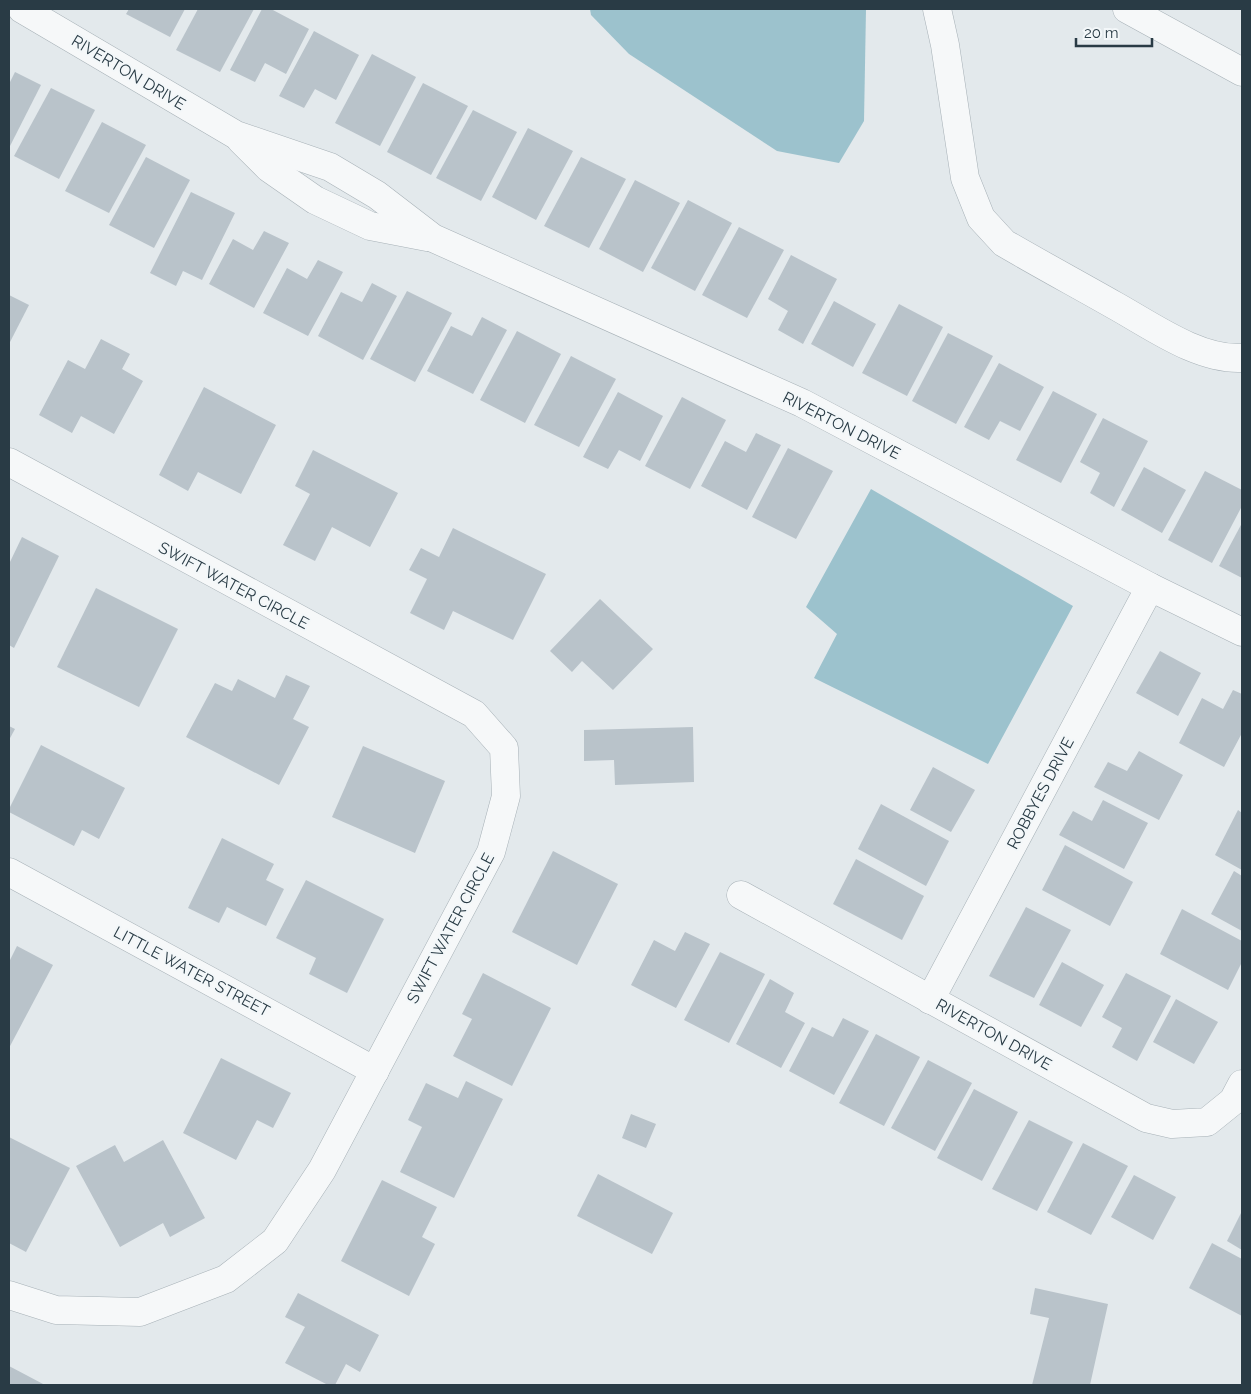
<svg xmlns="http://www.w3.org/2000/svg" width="1251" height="1394" viewBox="0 0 1251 1394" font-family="Raleway,sans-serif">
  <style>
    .water { fill: #9cc2cd }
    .building { fill: #b9c3ca }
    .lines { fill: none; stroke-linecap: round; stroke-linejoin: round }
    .minor-casing { stroke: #a7b1b7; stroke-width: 29 }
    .minor { stroke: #f6f8f9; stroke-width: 28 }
    .labels { text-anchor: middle; stroke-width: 4; stroke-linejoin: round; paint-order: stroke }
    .street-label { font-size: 16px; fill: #293b45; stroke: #f3f7f9 }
  </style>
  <rect width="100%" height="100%" fill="#e3e9ec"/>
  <g class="water">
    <path d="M590 9H866L864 121 839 163 777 151 629 54 591 15Z"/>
    <path d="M871 489 1073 606 988 764 814 678 837 634 806 607Z"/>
  </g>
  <g class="building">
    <path d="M129 9H185L170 37 126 14Z"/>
    <path d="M198 9H254L220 72 176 50Z"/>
    <path d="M262 9H271L309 29 286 74 265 63 255 82 230 70Z"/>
    <path d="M314 31 359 55 336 100 315 89 304 108 279 96Z"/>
    <path d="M372 54 416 77 380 146 335 123Z"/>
    <path d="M15 72 41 85 9 148V84Z"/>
    <path d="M423 83 468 106 431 175 387 152Z"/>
    <path d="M51 88 95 110 59 179 14 156Z"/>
    <path d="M473 110 517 132 481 201 436 178Z"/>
    <path d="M102 122 146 145 109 213 65 191Z"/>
    <path d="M528 128 573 151 536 220 492 197Z"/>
    <path d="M146 157 190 180 154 248 109 225Z"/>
    <path d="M581 157 626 179 589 248 544 226Z"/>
    <path d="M635 180 680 203 643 272 599 249Z"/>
    <path d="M191 192 235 213 202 280 183 271 176 286 150 273Z"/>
    <path d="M688 200 732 223 695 291 651 268Z"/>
    <path d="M739 227 784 250 747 318 702 295Z"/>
    <path d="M264 231 289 243 254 308 209 284 233 239 253 250Z"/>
    <path d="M791 255 837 279 803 344 778 330 788 311 768 299Z"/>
    <path d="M318 260 343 272 308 336 263 313 287 268 307 279Z"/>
    <path d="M372 283 397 296 363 360 318 336 341 292 362 302Z"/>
    <path d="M407 291 452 313 415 382 370 359Z"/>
    <path d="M9 295 29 305 9 344Z"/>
    <path d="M834 301 876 324 853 367 811 344Z"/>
    <path d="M899 304 943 327 907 396 862 373Z"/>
    <path d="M482 317 507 330 473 394 427 371 451 326 472 336Z"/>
    <path d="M517 331 561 354 525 423 480 400Z"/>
    <path d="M948 333 993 356 956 424 912 401Z"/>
    <path d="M101 339 130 354 122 369 143 381 114 434 81 416 72 433 39 415 68 360 85 369Z"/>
    <path d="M571 356 616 379 579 447 534 425Z"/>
    <path d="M999 363 1044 387 1020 431 1000 421 989 440 964 427Z"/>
    <path d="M204 387 276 425 241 494 198 472 188 491 159 475Z"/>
    <path d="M1053 391 1097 414 1061 483 1016 460Z"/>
    <path d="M618 392 663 416 640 461 619 450 608 469 583 457Z"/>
    <path d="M682 397 726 420 690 489 645 466Z"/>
    <path d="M1103 418 1148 441 1114 507 1090 493 1100 473 1080 462Z"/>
    <path d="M756 433 781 445 747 510 701 486 725 441 746 452Z"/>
    <path d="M788 448 833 471 796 539 752 517Z"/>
    <path d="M313 450 398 493 370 547 332 527 315 561 283 545 310 494 295 486Z"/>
    <path d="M1144 467 1186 490 1162 533 1121 510Z"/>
    <path d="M1205 471 1242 490V506L1212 563 1168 540Z"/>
    <path d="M1242 523V578L1219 566Z"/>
    <path d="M453 528 546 574 513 640 453 611 444 630 410 613 427 579 409 570 421 548 439 557Z"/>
    <path d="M22 537 59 556 14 648 9 645V564Z"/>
    <path d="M96 588 178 629 139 707 57 667Z"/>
    <path d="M600 599 653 649 613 690 582 661 572 672 550 651Z"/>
    <path d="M1160 651 1201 673 1178 716 1136 693Z"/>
    <path d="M286 675 310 686 293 719 309 727 279 785 186 737 215 683 232 691 238 679 275 698Z"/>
    <path d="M1233 690 1242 694V733L1224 767 1179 743 1202 698 1223 709Z"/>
    <path d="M9 726 15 729 9 740Z"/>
    <path d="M693 727 694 782 615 785 614 760 584 761V730Z"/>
    <path d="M41 745 125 788 99 839 82 830 74 846 9 812V809Z"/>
    <path d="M363 746 445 781 415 853 332 817Z"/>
    <path d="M1139 751 1183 775 1159 820 1094 787 1108 762 1127 771Z"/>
    <path d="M933 767 975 790 951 832 910 810Z"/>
    <path d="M1103 800 1148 823 1124 869 1059 835 1073 811 1092 821Z"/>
    <path d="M881 804 949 841 926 886 858 849Z"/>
    <path d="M1238 810 1242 813V870L1215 855Z"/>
    <path d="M222 838 274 864 266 880 284 889 266 926 227 907 219 923 188 908Z"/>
    <path d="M1065 845 1133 882 1110 926 1042 890Z"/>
    <path d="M553 851 618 884 577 965 512 932Z"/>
    <path d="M856 859 924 896 902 940 833 904Z"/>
    <path d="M1234 871 1242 876V931L1211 914Z"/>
    <path d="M306 880 384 919 347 993 309 974 316 958 276 938Z"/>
    <path d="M1026 907 1071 930 1034 998 989 976Z"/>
    <path d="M1182 909 1242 941V962L1228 990 1160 954Z"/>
    <path d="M685 932 710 944 676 1008 631 985 654 940 675 951Z"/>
    <path d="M17 946 53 965 9 1048V962Z"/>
    <path d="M720 952 765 974 729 1043 684 1020Z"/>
    <path d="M1062 962 1104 985 1081 1027 1039 1005Z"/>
    <path d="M483 973 551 1008 512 1086 453 1056 472 1019 462 1014Z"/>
    <path d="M1126 973 1171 996 1137 1061 1112 1047 1122 1028 1102 1017Z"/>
    <path d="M770 979 794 993 785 1012 805 1023 781 1068 736 1044Z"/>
    <path d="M1176 999 1218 1022 1194 1064 1153 1042Z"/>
    <path d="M843 1018 869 1031 834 1095 789 1071 812 1027 833 1037Z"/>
    <path d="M876 1034 920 1057 884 1126 839 1103Z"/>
    <path d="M221 1058 291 1093 273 1128 257 1120 236 1160 183 1133Z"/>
    <path d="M928 1060 972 1083 935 1151 891 1128Z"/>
    <path d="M466 1081 503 1099 454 1198 400 1172 422 1127 408 1120 426 1083 458 1098Z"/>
    <path d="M974 1089 1018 1112 982 1181 937 1158Z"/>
    <path d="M631 1114 656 1124 646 1148 622 1138Z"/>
    <path d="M1029 1120 1073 1142 1037 1211 992 1189Z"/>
    <path d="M9 1137 70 1168 26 1252 9 1243Z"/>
    <path d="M163 1140 205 1218 170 1237 163 1223 120 1247 76 1166 115 1145 124 1162Z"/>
    <path d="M1083 1143 1128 1166 1091 1235 1047 1212Z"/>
    <path d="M598 1174 673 1213 652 1254 577 1216Z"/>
    <path d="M1134 1175 1176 1197 1153 1240 1111 1217Z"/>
    <path d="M382 1180 437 1207 422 1237 435 1244 409 1296 341 1261Z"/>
    <path d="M1242 1211V1250L1227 1241Z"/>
    <path d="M1212 1243 1242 1259V1316L1189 1288Z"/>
    <path d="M1035 1288 1108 1304 1090 1385H1032L1049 1318 1030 1314Z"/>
    <path d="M298 1293 379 1335 360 1372 346 1364 335 1385H328L285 1363 305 1327 285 1317Z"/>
    <path d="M9 1366 45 1385H9Z"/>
  </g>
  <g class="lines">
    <defs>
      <g id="minor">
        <path d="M22 9 236 135 330 167 377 195 433 238 802 403 1150 587 1242 632"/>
        <path d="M937 9 945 45 965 178 981 218 1004 243C1040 264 1077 284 1114 305 1152 326 1198 360 1242 358"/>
        <path d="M1127 9 1242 72"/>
        <path d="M241 140 269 168 315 200 370 226 427 237"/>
        <path d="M9 462 474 714 504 748 506 796 491 852 322 1170 275 1241 226 1279 140 1312 56 1310 9 1295"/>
        <path d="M9 872 375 1071"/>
        <path d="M741 895 1146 1118 1172 1124 1207 1122 1233 1101 1242 1084"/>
        <path d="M930 1000 1150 587"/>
      </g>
    </defs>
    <use href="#minor" class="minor-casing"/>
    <use href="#minor" class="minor"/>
  </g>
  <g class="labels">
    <g class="street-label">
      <text transform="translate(129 72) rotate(31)" y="6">RIVERTON DRIVE</text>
      <text transform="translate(842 425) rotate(27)" y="6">RIVERTON DRIVE</text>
      <text transform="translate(234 585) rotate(28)" y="6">SWIFT WATER CIRCLE</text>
      <text transform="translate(1040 793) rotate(-62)" y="6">ROBBYES DRIVE</text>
      <text transform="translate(450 928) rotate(-62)" y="6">SWIFT WATER CIRCLE</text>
      <text transform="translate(192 971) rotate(28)" y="6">LITTLE WATER STREET</text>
      <text transform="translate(994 1034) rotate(29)" y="6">RIVERTON DRIVE</text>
    </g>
  </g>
  <rect width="1251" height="1394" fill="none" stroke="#293b45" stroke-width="20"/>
  <path d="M1076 38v8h76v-8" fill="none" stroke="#293b45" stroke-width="2.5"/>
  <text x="1084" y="38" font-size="15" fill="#293b45" stroke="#f3f7f9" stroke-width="4" paint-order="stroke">20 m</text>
</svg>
